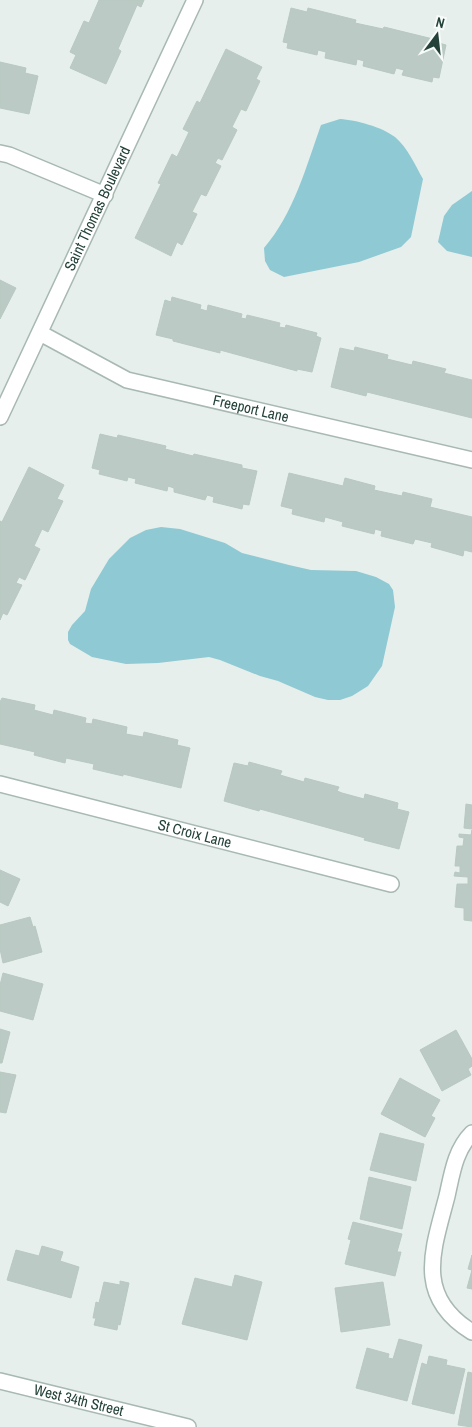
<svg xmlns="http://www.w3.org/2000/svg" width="472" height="1427" viewBox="0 0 472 1427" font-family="'Archivo Narrow',sans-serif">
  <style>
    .water { fill: #8ec9d4 }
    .building { fill: #bbcac4; stroke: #b8c9c2 }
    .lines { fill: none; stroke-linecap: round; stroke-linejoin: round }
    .minor-casing { stroke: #a8b8b2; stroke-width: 18 }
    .tertiary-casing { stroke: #a8b8b2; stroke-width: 18 }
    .minor { stroke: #fff; stroke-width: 15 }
    .tertiary { stroke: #fff; stroke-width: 15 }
    .labels { text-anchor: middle; stroke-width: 4.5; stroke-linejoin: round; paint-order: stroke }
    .street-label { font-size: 15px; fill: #24423a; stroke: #f7fbf9 }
  </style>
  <rect width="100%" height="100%" fill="#e6efeb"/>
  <g class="water">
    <path d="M340 119C356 120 382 127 395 137 408 148 415 165 423 179L411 237 401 247 359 262 284 277 270 270 265 261 264 248C294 213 306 167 321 125Z"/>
    <path d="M472 191V257L447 251 438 242 444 216 452 205Z"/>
    <path d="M161 527 180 529 225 543 242 553 289 565 311 570 356 571 376 577 389 584 393 590 395 607 382 666 368 686 352 696 340 700H328L315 697 278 681 260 676 220 660 209 657 158 663 126 664 92 657 70 644 68 640V632L72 625 85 611 91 589 109 559 130 538 146 530Z"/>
  </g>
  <g class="building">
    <path d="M99 0H144L141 7 137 5 118 49 121 51 106 84 70 68 76 55 70 52 84 21 89 23Z"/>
    <path d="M291 8 307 12 308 8 356 20 355 23 383 29 384 27 433 39 432 41 446 45 439 78 433 77 432 82 402 75 404 70 396 68 394 74 363 66 364 61 357 59 356 65 325 58 326 52 318 50 317 55 287 48 288 43 283 42Z"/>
    <path d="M226 49 262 67 256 79 260 81 246 111 241 109 232 127 237 130 222 160 218 158 215 163 221 166 206 196 201 194 192 212 197 214 182 245 177 242 171 256 135 238 161 184 158 183 172 154 177 157 189 132 183 129 197 101 200 103Z"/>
    <path d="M0 62 26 68 25 73 38 76 29 114 0 108Z"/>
    <path d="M0 280 16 288 0 319Z"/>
    <path d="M172 297 201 305 200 309 207 311 208 305 242 314 241 318 246 319 247 315 280 323 279 327 285 328 286 325 317 333 316 336 321 338 312 372 297 369V371L220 350V353L173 341V339L156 335 165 300 171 302Z"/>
    <path d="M355 347 388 355 387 359 412 365 413 361 446 369 444 373 472 380V418L367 392 366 396 331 387 340 348 354 351Z"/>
    <path d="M100 434 117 438 118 435 166 446 165 449 193 456 194 454 242 465V468L257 471 249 505 243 504 242 509 213 502 214 497 207 495 205 500 174 492V488L168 486 167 491 135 483 136 479 128 477 127 481 99 474 100 470 92 468Z"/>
    <path d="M29 467 64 485 57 499 63 501 48 532 42 529 34 546 40 549 25 580 19 577 16 583 22 585 7 615 3 613 0 620V521L2 522Z"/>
    <path d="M289 473 343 486 345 478 375 486 374 490 402 496 403 492 432 499 430 507 472 517V552L464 550 463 556 431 547 432 543 415 539 413 544 381 536 382 531 375 529 374 534 342 526 343 522 325 517 324 522 292 514 293 509 281 506Z"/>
    <path d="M2 698 35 705 34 710 53 715 54 710 86 718 85 723 92 724 93 719 127 727 126 734 143 737 144 732 178 740 177 745 190 748 181 788 123 774V776L93 769 94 764 66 758 65 763 38 756 34 755 35 752 0 744V702Z"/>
    <path d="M249 762 282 771 280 775 304 782 305 778 339 787 337 791 342 793 364 799 365 794 398 803 397 809 409 812 399 849 364 840 365 838 260 809 259 811 224 801 234 763 248 766Z"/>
    <path d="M466 804 472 805V829L464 828Z"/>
    <path d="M472 830V921L464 920V908L455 907 457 884H468V877L454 876 455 872 460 873V866H455L457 846H463L464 838 459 837V834L471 835Z"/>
    <path d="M0 870 20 879 8 906 0 902Z"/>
    <path d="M30 917 33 927 35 926 42 952 3 963 0 949V925Z"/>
    <path d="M3 973 43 984 33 1020 0 1011V985Z"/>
    <path d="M0 1029 10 1032 2 1063H0Z"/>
    <path d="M456 1030 472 1059V1066L468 1069 471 1075 442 1091 420 1050Z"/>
    <path d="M0 1072 16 1075 6 1113 0 1112Z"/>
    <path d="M400 1078 440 1100 431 1116 435 1118 425 1137 381 1114Z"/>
    <path d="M380 1133 424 1144 416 1181 370 1170Z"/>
    <path d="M369 1177 411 1187 402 1229 360 1219Z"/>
    <path d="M353 1222 402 1234 397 1252H401L395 1276 345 1264 351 1240 348 1239Z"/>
    <path d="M42 1246 63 1252 60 1261 79 1267 71 1298 7 1280 16 1250 39 1256Z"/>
    <path d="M472 1255V1289L467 1288 472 1270 468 1269Z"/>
    <path d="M235 1275 262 1282 247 1340 182 1324 195 1278 232 1287Z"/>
    <path d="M120 1281 129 1283 120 1325 118 1324 117 1330 94 1325 96 1318H93L96 1302 99 1303 104 1282 120 1285Z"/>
    <path d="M383 1282 390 1325 341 1332 335 1288Z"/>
    <path d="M399 1339 422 1345 407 1401 356 1388 367 1348 389 1354 388 1358 393 1359Z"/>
    <path d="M429 1356 447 1360 446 1365 465 1369 454 1414 412 1404 422 1363 427 1365Z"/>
    <path d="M468 1372 472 1373V1427L458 1425Z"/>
  </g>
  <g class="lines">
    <defs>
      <g id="minor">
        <path d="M0 153 9 155 105 195"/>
        <path id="s1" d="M40 333 127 380 472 460"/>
        <path id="s2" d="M0 417 195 0"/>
        <path id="s3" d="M0 784 391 884"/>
        <path d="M472 1133C455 1150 452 1174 447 1196 433 1250 414 1296 472 1332"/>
      </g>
      <g id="tertiary">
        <path id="s4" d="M0 1381 188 1427"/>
      </g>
    </defs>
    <use href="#minor" class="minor-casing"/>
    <use href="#tertiary" class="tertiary-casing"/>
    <use href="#minor" class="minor"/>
    <use href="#tertiary" class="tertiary"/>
  </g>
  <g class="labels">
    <g class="street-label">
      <text dy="5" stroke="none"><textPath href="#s2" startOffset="230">Saint Thomas Boulevard</textPath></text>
      <text dy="5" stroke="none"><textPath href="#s1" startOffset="226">Freeport Lane</textPath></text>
      <text dy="5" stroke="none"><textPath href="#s3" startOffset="201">St Croix Lane</textPath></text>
      <text dy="5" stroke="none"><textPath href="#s4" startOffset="81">West 34th Street</textPath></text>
    </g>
  </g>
  <g transform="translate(437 35) rotate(15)" stroke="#f7fbf9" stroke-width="4" paint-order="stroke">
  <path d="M0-4L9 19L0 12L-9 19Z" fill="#24423a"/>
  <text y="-8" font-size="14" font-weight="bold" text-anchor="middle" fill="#24423a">N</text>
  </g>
</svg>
